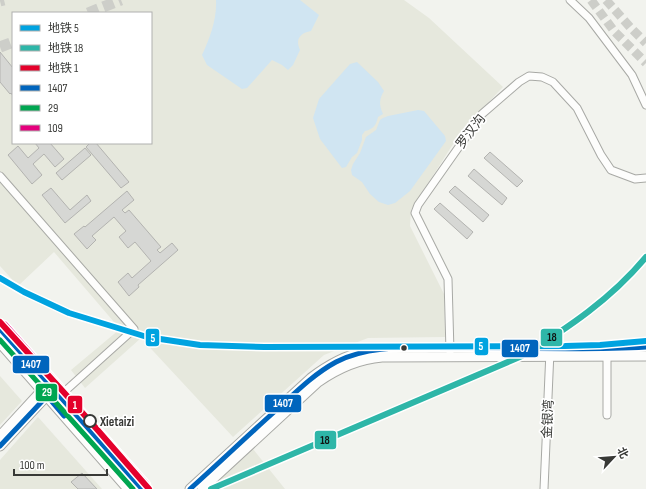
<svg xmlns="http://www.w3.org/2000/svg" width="646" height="489" viewBox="0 0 646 489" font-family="'Sofia Sans Condensed','Noto Sans SC',sans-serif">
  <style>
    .built { fill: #e6e8dd; fill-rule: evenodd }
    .water { fill: #d0e5f2 }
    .building { fill: #d6d7d4; stroke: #b3b3b0 }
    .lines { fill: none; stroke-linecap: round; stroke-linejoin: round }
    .major-tunnel { stroke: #cdcec9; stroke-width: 9; stroke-dasharray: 9 4.5; stroke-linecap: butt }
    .highway-tunnel { stroke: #cdcec9; stroke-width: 11; stroke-dasharray: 11 5.5; stroke-linecap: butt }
    .minor-casing { stroke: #a8a9a5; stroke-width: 9 }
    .major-casing { stroke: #a8a9a5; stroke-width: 11 }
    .minor { stroke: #fdfdfc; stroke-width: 7 }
    .major { stroke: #fdfdfc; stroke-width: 9 }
    .bus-1-casing { stroke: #fff; stroke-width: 8 }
    .bus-2-casing { stroke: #fff; stroke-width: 8 }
    .bus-3-casing { stroke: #fff; stroke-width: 8 }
    .bus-1 { stroke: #0065bd; stroke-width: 5 }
    .bus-2 { stroke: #00a651; stroke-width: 5 }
    .bus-3 { stroke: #e5007d; stroke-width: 5 }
    .metro-1-casing { stroke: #fff; stroke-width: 9 }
    .metro-2-casing { stroke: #fff; stroke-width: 9 }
    .metro-3-casing { stroke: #fff; stroke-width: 9 }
    .metro-1 { stroke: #00a3e0; stroke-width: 6 }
    .metro-2 { stroke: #2eb6a8; stroke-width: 6 }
    .metro-3 { stroke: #e4002b; stroke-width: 6 }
    .bus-dot { fill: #383936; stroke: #fff; stroke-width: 1.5 }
    .stop-dot { fill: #fff; stroke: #383936; stroke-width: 2 }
    .labels { text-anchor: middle; stroke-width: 3.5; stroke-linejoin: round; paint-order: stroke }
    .street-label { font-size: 13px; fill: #383936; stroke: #fff }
    .stop-label { font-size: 13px; font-weight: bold; fill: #383936; stroke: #fff; text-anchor: start }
    .line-badge { stroke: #fff; stroke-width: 1.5 }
    .badge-label { font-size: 11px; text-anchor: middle; font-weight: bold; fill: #fff }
    .pale-badge-label { font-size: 11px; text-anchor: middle; font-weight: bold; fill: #111 }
  </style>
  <rect width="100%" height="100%" fill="#f2f3ee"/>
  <g class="built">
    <path d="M0 0H404L429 18 503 87 462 130 411 210 410 226 444 294 445 337 368 338 324 355 233 437 141 338 85 388 71 370 120 329 54 252 18 286 0 266ZM13 13H151V143H13Z"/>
    <path d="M0 376 22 401 0 425Z"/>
    <path d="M38 417 102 489H0V460Z"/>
    <path d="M253 449 285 489H210Z"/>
  </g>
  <g class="water">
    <path d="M216 0H300L319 15 311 31C300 33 295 39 300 50L293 65 288 70 282 65 272 60 247 88 242 89 207 65 202 55C210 38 217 19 216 0Z"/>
    <path d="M357 62 378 82 384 91C379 99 379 105 383 114L378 117C376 125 374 129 365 131L362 135V140L357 153 352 157 346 167 342 168 320 139 313 118 319 99 350 64Z"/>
    <path d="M418 110 424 111 445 136 446 141 410 191 395 203 388 205 379 202 370 194 362 182 352 175 351 170 353 164 360 153 366 137 376 130 380 120 383 118 388 116Z"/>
  </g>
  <g class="building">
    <path d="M0 52 13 68V96L11 93 10 94 0 82Z"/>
    <path d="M35 143H50L64 159 55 167 44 154 33 164 42 175 32 184 8 155 18 146 28 158 39 148Z"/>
    <path d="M90 143H96L129 182 121 188 86 147Z"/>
    <path d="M85 148 91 155 62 180 56 173Z"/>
    <path d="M490 152 523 181 517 187 484 158Z"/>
    <path d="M474 169 507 198 502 205 468 176Z"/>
    <path d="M455 186 489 215 483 222 449 192Z"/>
    <path d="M51 188 70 210 87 195 91 201 65 223 42 195Z"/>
    <path d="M127 191 134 200 122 210 125 213 129 210 161 247 157 250 160 253 172 243 178 250 138 285 139 287 129 296 118 282 128 273 132 278 151 261 135 242 128 248 119 237 126 231 114 217 92 236 96 240 87 249 74 234 84 226 85 227Z"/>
    <path d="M440 203 473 232 467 239 434 209Z"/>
    <path d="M82 473 97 489H78L71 482Z"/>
  </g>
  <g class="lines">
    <g class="major-tunnel">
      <path d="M591 0 614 31 646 63"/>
      <path d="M606 0 630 27 646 43"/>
    </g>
    <g class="highway-tunnel">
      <path d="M0 1 4 0"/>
      <path d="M88 13 121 0"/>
      <path d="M0 47 13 42"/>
    </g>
    <defs>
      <g id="minor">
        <path d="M570 0 589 18 632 75 646 105"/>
        <path d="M0 176 134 329 53 402"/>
        <path d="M450 352 448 279 415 213 418 205 482 114 519 82 529 76 542 77 553 82 577 108 601 155 611 170 635 179 646 178"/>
        <path d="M607 415V357"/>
        <path d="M544 489 550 351"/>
      </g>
      <g id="major">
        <path d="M0 329 142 489"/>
        <path d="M0 343 128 489"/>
        <path d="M0 436 46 386"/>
        <path d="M0 446 51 391"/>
        <path d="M190 489 311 378C327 366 344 356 363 352 384 347 408 349 430 348 502 346 574 353 646 347"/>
        <path d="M202 489 318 382C338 368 358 359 382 357L646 356"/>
      </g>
    </defs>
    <use href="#minor" class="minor-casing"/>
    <use href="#major" class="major-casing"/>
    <use href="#minor" class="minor"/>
    <use href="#major" class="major"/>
    <defs>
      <g id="bus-1">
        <path d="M0 329 142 489"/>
        <path d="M0 446 47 396 64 416"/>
        <path d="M190 489C218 464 245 438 273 413 293 395 312 375 336 362 369 345 407 348 443 348 511 347 578 351 646 347"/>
      </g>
      <path id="bus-2" d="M0 340 133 489"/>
      <path id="bus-3" d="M5 324 147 484"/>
    </defs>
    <use href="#bus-1" class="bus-1-casing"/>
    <use href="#bus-2" class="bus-2-casing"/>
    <use href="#bus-3" class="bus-3-casing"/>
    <use href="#bus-1" class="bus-1"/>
    <use href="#bus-2" class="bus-2"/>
    <use href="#bus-3" class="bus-3"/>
    <defs>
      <path id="metro-1" d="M0 278 24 292 69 313 147 337 200 345 264 347 565 346 600 345 646 341"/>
      <path id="metro-2" d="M211 489 522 356C568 328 611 299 646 257"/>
      <path id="metro-3" d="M0 322 88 419 149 489"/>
    </defs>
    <use href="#metro-1" class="metro-1-casing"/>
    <use href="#metro-2" class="metro-2-casing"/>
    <use href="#metro-3" class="metro-3-casing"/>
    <use href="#metro-1" class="metro-1"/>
    <use href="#metro-2" class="metro-2"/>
    <use href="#metro-3" class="metro-3"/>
  </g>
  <circle class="bus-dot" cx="404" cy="348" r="3.5"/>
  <circle class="stop-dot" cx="90" cy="421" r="6"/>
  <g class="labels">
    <g class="street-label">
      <text transform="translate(470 131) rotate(-53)" y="5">罗汉沟</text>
      <text transform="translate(547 419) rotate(-87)" y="5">金银湾</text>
    </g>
    <g class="stop-label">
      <text x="100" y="426">Xietaizi</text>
    </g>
  </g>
  <g class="line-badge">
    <rect x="540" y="328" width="23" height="19" rx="4" fill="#2eb6a8"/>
    <rect x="145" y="328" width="15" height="19" rx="4" fill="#00a3e0"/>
    <rect x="474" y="337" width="15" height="19" rx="4" fill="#00a3e0"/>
    <rect x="501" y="339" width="38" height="19" rx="4" fill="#0065bd"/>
    <rect x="12" y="355" width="38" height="19" rx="4" fill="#0065bd"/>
    <rect x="35" y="383" width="23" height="19" rx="4" fill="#00a651"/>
    <rect x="264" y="394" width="38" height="19" rx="4" fill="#0065bd"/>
    <rect x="67" y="395" width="16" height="19" rx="4" fill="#e4002b"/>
    <rect x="314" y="430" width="23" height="20" rx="4" fill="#2eb6a8"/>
  </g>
  <g class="badge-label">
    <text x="153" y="342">5</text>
    <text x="481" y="350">5</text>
    <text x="520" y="352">1407</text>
    <text x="31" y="368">1407</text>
    <text x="47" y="396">29</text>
    <text x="283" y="407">1407</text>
    <text x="75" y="409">1</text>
  </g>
  <g class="pale-badge-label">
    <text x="552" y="341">18</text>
    <text x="325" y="444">18</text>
  </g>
  <rect x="12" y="12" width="140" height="132" fill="#ffffff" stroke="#afb0af"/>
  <rect x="20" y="25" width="20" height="6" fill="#00a3e0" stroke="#afb0af"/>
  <text x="48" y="32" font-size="12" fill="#383936">地铁 5</text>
  <rect x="20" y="45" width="20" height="6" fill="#2eb6a8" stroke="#afb0af"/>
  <text x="48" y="52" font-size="12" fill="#383936">地铁 18</text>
  <rect x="20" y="65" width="20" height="6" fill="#e4002b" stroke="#afb0af"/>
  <text x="48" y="72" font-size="12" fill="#383936">地铁 1</text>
  <rect x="20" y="85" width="20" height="6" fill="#0065bd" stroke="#afb0af"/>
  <text x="48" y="92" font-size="12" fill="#383936">1407</text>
  <rect x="20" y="105" width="20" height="6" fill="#00a651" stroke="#afb0af"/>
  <text x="48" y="112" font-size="12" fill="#383936">29</text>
  <rect x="20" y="125" width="20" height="6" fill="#e5007d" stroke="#afb0af"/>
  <text x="48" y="132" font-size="12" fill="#383936">109</text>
  <g transform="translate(614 457) rotate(64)" stroke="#ffffff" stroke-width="3" paint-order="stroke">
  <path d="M0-3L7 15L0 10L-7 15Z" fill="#383936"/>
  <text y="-6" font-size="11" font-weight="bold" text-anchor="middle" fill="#383936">北</text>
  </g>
  <path d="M14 469v6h93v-6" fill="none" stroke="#383936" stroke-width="2"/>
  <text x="20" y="469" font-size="12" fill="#383936" stroke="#ffffff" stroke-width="3" paint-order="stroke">100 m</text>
</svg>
